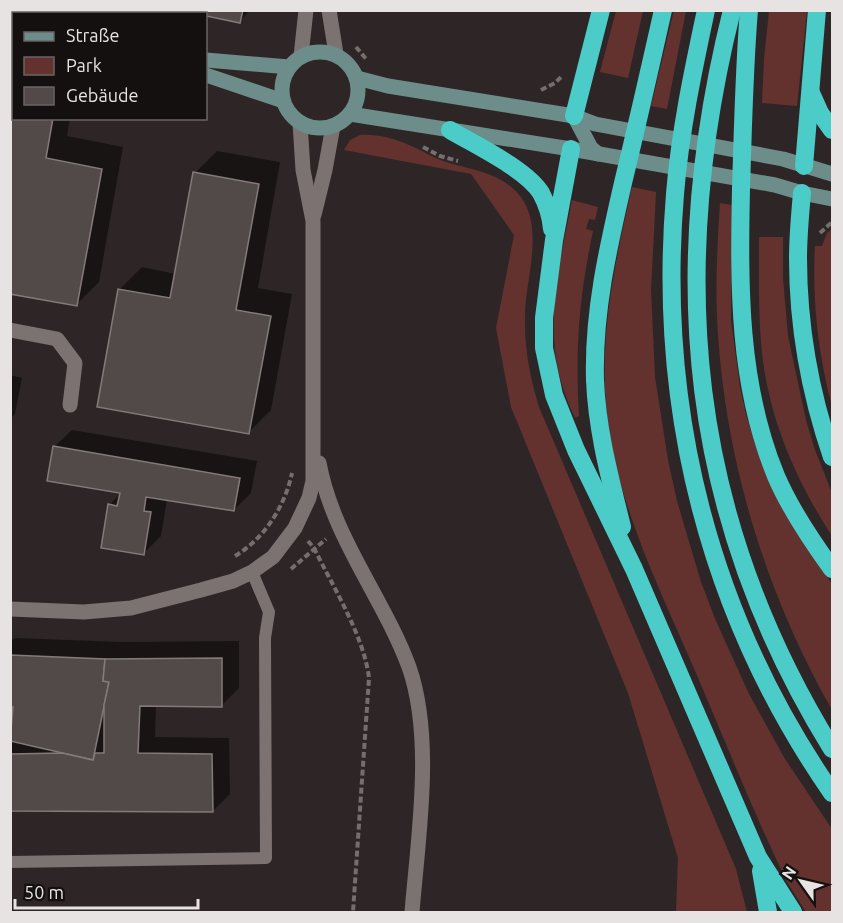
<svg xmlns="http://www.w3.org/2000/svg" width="843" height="923" viewBox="0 0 843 923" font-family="Ubuntu,sans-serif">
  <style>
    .green { fill: #63322e }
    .shadow { fill: #0007 }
    .building { fill: #524a49; stroke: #837a79; stroke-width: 1.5 }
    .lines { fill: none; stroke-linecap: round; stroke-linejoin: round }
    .path { stroke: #756e6e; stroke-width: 4; stroke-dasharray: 6 3; stroke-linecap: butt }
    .service { stroke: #7b7271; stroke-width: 12 }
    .minor { stroke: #7b7271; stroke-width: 15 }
    .secondary { stroke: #6d8d8b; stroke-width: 15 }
    .motorway { stroke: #4bccc8; stroke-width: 18 }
  </style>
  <rect width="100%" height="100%" fill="#2e2626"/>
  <g class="green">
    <path d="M674 10 686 11 667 109 651 106Z"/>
    <path d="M616 11H643L628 78 600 72Z"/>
    <path d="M769 11H807L797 106 762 103 764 59Z"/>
    <path d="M360 135C376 134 394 138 409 145 422 150 433 158 446 162 468 169 491 171 510 186 550 217 525 275 525 316 524 347 530 377 539 407L736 869 747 912H676L678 858 628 693 511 407 496 328 514 235 471 174 344 150 350 140Z"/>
    <path d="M632 187 656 192 651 290 655 377 668 460 677 501 701 582 716 621 749 694 785 759 832 829V912H806L787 882C754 814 726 743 696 673 657 582 609 490 605 389 602 320 617 254 632 187Z"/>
    <path d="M572 200 598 207 595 220 589 219 586 229 593 231C579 297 575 349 579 416L575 418C538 342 557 278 572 200Z"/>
    <path d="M720 203 732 205 731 320 740 387 746 414 755 444 794 528 832 584V710C767 595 727 467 718 335 715 291 717 247 720 203Z"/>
    <path d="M832 229V407C818 352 812 302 815 246H822L827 233Z"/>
    <path d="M759 237H783V278L788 336 806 420 815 450 832 493V536C798 484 771 423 763 361 758 320 759 278 759 237Z"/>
  </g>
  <g class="shadow">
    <path d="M185 10H250L240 21Z"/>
    <path d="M10 86 14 87V118H70L67 136 123 147 99 282 76 305 10 293Z"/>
    <path d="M217 151 280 162 258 288 292 294 271 410 249 432 119 290 142 267 176 274 195 173Z"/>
    <path d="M10 375 22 378 15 414 10 419Z"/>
    <path d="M72 430 257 461 251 493 234 510 167 499 161 536 143 554 109 505 122 492 54 447Z"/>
    <path d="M16 638 123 642 239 641V688L222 705H156L155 737 229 738 230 794 213 811 10 810V640Z"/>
  </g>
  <g class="building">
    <path d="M178 10H243L240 23 206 16V14Z"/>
    <path d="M10 112 14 113V118H53L46 158 102 169 77 306 10 294Z"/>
    <path d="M193 172 259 184 236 310 271 316 249 434 97 407 118 289 170 298Z"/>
    <path d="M53 446 240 478 234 511 146 497 144 511 151 512 144 555 101 548 108 504 117 506 120 493 47 481Z"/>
    <path d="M10 655 105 659 103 681 109 682 93 760 10 741 13 707H10Z"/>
    <path d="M222 658V707L140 706 138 753 212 754 213 812 10 811V754L62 753 93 760 95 753H104V705L109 682 103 681 105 659Z"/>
  </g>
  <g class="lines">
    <g class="path">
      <path d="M356 47 367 60"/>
      <path d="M541 90 555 83 562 76"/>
      <path d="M423 147 440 156 458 161"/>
      <path d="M820 233 832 222"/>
      <path d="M308 541 314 548C333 587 364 636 369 678L353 912"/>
      <path d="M235 556C265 538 285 506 292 473"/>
      <path d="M291 569 326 539"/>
    </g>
    <g class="service">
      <path d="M73 14V10"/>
      <path d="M10 862 266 858 265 638 269 612 252 572"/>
    </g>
    <g class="minor">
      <path d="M329 10 336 54"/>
      <path d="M301 56 306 10"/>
      <path d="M314 215 325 170 333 126"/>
      <path d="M10 330 57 339 75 363 70 405"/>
      <path d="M319 463C333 538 383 597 409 667 434 738 418 838 412 912"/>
      <path d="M10 609 84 612 131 608 201 590 233 581 252 572 273 557 295 528 309 498 313 481V221L303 170 300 123"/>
    </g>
    <g class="secondary">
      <path d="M10 30H14"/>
      <circle cx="320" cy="90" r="38"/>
      <path d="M206 60 289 67"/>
      <path d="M206 75 283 101"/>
      <path d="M357 78 388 86 574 116 595 124 783 159 832 174"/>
      <path d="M350 114 571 149 775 185 802 193 832 199"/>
      <path d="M574 116 591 148 598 154"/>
    </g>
    <g class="motorway">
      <path d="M706 10C693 71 680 132 675 194 657 409 709 616 832 793"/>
      <path d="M732 10C666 274 688 516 832 749"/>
      <path d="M749 10C744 70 743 129 741 188 739 286 738 384 776 476 790 509 811 540 832 569"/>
      <path d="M811 93 820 113 832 130"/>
      <path d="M574 116 601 10"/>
      <path d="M450 130C475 145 526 169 541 193 547 204 551 217 552 229"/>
      <path d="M571 149 554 240 544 318V348L554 395 576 450 634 569 758 857 793 912"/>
      <path d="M804 166 817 10"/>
      <path d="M802 193C800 215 798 236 798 258 798 326 810 393 832 457"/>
      <path d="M622 527C610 478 597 431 595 380 593 313 608 248 623 183 637 125 650 68 663 10"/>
      <path d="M761 871 768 912"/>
    </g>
  </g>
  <rect width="843" height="923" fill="none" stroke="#e8e3e3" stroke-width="24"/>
  <rect x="12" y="12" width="195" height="108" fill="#141010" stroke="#696464" stroke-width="1.5"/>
  <rect x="24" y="32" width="30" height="9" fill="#6d8d8b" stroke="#696464" stroke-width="1.5"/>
  <text x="66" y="42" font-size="18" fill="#e8e3e3">Straße</text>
  <rect x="24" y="57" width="30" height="18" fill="#63322e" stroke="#696464" stroke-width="1.5"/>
  <text x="66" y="72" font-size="18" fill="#e8e3e3">Park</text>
  <rect x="24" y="87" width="30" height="18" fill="#524a49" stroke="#696464" stroke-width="1.5"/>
  <text x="66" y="102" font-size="18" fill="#e8e3e3">Gebäude</text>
  <g transform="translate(801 881) rotate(304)" stroke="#141010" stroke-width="4.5" paint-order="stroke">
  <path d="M0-4.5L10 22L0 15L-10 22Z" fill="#e8e3e3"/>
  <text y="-9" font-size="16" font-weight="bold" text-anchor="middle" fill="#e8e3e3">N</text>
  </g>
  <path d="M15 899v9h183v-9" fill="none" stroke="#e8e3e3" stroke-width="3"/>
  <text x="24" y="899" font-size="18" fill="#e8e3e3" stroke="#141010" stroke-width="4.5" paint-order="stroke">50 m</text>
</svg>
